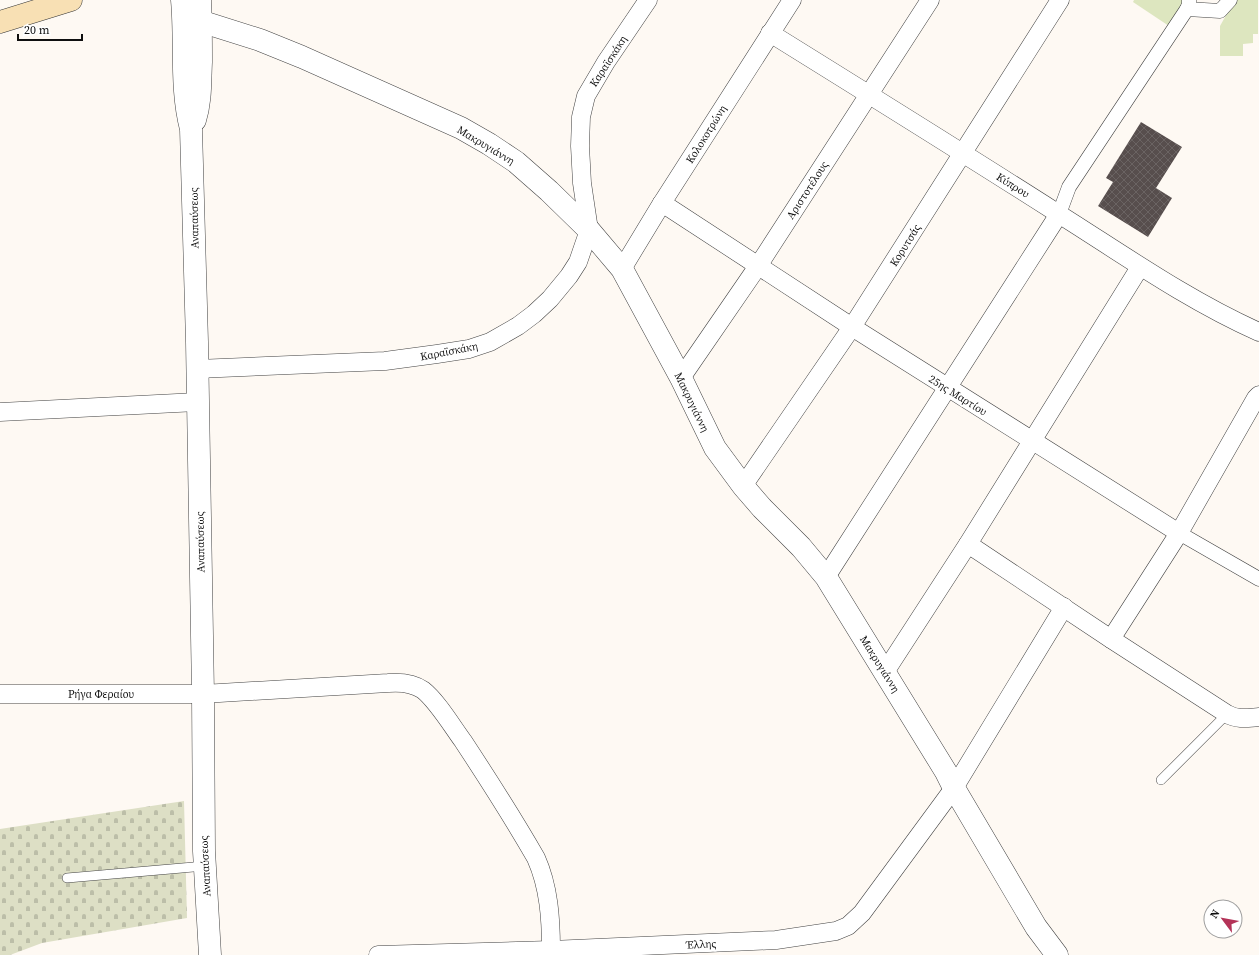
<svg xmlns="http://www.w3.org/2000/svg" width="1259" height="955" viewBox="0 0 1259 955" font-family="'Source Serif 4',serif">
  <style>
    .grass { fill: #dde6bf }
    .cemetery { fill: url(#cemetery-stones) }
    .building { fill: url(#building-cross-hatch) }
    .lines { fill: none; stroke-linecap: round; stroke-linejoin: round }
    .service-casing { stroke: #424242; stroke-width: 10 }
    .pedestrian-casing { stroke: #424242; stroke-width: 15 }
    .minor-casing { stroke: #424242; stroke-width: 19 }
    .tertiary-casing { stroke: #424242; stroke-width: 23 }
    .secondary-casing { stroke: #313131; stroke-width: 23 }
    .service { stroke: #fff; stroke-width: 9 }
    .pedestrian { stroke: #fff; stroke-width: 14 }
    .minor { stroke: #fff; stroke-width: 18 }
    .tertiary { stroke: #fff; stroke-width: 22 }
    .secondary { stroke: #f8e0b4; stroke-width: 22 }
    .labels { text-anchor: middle; stroke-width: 4; stroke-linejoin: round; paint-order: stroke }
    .street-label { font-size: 11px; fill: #0f0f0f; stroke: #fff }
  </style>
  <defs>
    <pattern id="cemetery-stones" width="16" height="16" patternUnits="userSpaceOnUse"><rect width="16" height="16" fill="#dddfc5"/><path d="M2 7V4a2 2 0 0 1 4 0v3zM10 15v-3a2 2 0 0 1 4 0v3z" fill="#bcbea8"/></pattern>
    <pattern id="building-cross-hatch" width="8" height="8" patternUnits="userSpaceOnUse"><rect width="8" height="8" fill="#574e4d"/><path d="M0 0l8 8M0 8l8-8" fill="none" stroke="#6a6362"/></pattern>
  </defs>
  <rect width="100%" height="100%" fill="#fef9f3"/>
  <g class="grass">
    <path d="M1134 0H1183L1185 3 1169 26 1133 2Z"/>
    <path d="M1237 0H1258V34H1253V43L1243 44V56H1220V26L1229 10Z"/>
  </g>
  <path class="cemetery" d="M184 801 187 918 42 943 10 955H0V829Z"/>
  <path class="building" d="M1141 122 1182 147 1156 188 1172 198 1148 237 1098 206 1113 182 1106 178Z"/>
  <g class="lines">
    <defs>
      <g id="service">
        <path d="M1161 780 1227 714"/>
        <path d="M67 878 205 866"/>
      </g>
      <g id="pedestrian">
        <path d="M1187 9 1220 11 1230 0"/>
        <path d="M1059 214 1069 187 1187 9 1189 4V0"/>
        <path d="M1179 533 1259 579"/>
      </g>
      <g id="minor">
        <path d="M770 33C865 92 960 151 1054 211 1121 253 1187 300 1259 332"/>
        <path d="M662 203 852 327 1179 533"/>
        <path d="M622 269 662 203 792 0"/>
        <path d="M197 369 385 361 437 354 469 349 490 342 518 326 534 314 550 299 569 276 578 262 589 230 582 183 580 146 581 117 586 96 606 62 648 0"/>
        <path d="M681 378 758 266 930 0"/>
        <path d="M0 412 197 402"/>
        <path d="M743 486 852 327 1060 0"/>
        <path d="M968 544 1111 639 1227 714C1238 720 1247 718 1259 717"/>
        <path d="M826 577 1059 214"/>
        <path d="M1111 639 1179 533 1256 398 1259 395"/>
        <path d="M885 672 968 544 1140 267"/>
        <path d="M0 694H203L388 683C400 682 413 683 423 690 437 701 452 726 463 741 488 779 513 818 536 858 549 887 551 919 551 950"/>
        <path d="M378 955 551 950 776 940 836 931 848 926 862 913 954 788 1064 607"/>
      </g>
      <g id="tertiary">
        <path d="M182 0C186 43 180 87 191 129L197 342 203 694 204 851 210 955"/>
        <path d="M184 16 260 40 302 57 461 128 489 144 516 162 549 191 589 230 622 269 681 378 715 448 743 486 762 508 801 547 826 577 946 772 954 788 1036 927 1057 955"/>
        <path d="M195 120C201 101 200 82 201 62 201 41 201 21 200 0"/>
      </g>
      <path id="secondary" d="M0 22 71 0"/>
    </defs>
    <use href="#service" class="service-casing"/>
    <use href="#pedestrian" class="pedestrian-casing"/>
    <use href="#minor" class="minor-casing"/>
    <use href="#tertiary" class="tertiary-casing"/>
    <use href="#secondary" class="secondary-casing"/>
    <use href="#service" class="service"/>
    <use href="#pedestrian" class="pedestrian"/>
    <use href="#minor" class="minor"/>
    <use href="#tertiary" class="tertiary"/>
    <use href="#secondary" class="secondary"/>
  </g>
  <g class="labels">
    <g class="street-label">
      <text transform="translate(608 61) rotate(-57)" y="4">Καραϊσκάκη</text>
      <text transform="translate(706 134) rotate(-58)" y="4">Κολοκοτρώνη</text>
      <text transform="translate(486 145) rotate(31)" y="4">Μακρυγιάννη</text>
      <text transform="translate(1013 185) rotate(32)" y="4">Κύπρου</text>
      <text transform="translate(807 190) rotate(-57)" y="4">Αριστοτέλους</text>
      <text transform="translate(194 218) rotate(-91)" y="4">Αναπαύσεως</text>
      <text transform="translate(905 245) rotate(-58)" y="4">Κορυτσάς</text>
      <text transform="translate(449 351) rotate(-11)" y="4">Καραϊσκάκη</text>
      <text transform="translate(958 395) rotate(32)" y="4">25ης Μαρτίου</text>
      <text transform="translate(692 402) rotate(64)" y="4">Μακρυγιάννη</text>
      <text transform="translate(200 542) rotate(-91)" y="4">Αναπαύσεως</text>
      <text transform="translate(880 664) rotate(58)" y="4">Μακρυγιάννη</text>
      <text x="101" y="698">Ρήγα Φεραίου</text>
      <text transform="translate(205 866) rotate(-93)" y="4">Αναπαύσεως</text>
      <text transform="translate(701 944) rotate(-3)" y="4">Έλλης</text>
    </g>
  </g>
  <g transform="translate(1223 919) rotate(302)"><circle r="19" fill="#ffffff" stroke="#9f9f9f"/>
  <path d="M0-3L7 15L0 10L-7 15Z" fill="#b43358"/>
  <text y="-6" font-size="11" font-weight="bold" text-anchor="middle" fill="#0f0f0f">N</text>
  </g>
  <path d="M18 34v6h64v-6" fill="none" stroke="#0f0f0f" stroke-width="2"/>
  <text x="24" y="34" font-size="12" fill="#0f0f0f" stroke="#ffffff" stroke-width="3" paint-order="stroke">20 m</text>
</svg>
